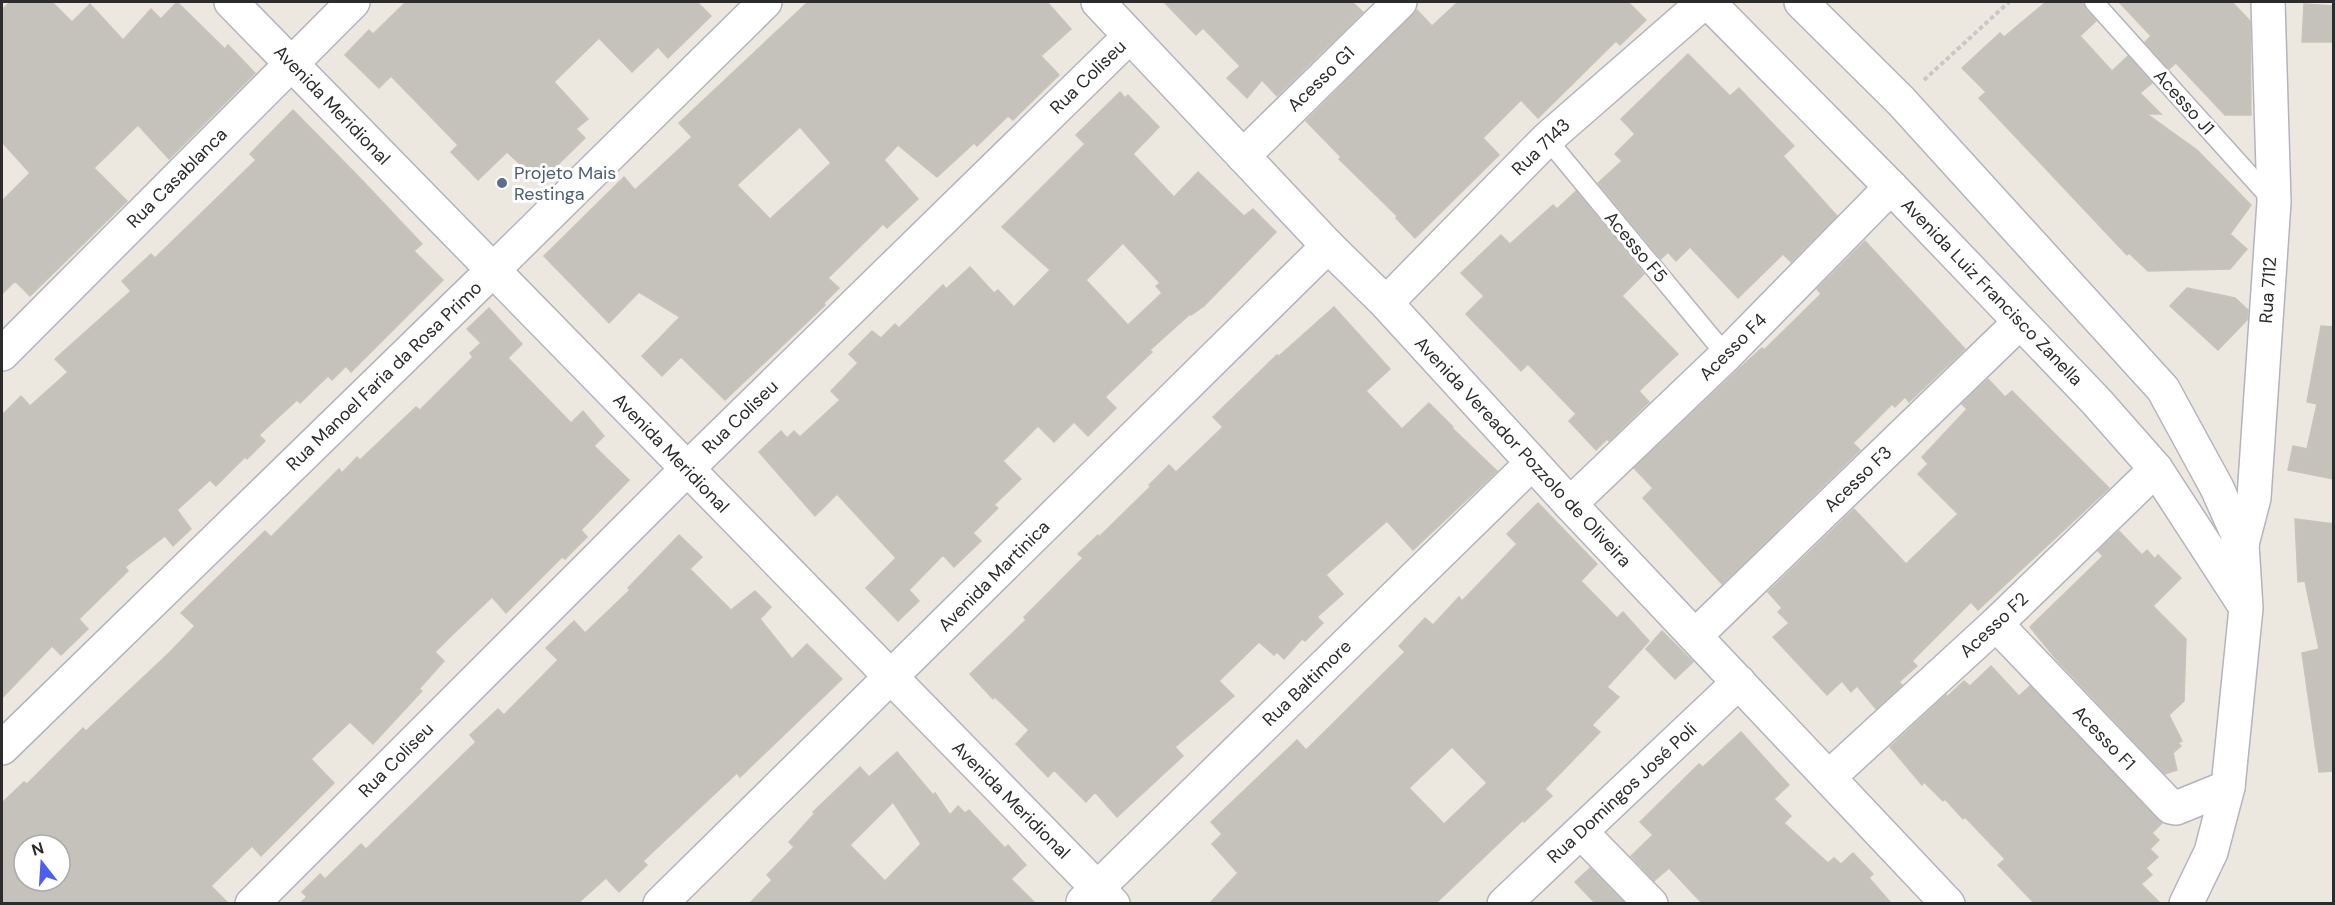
<svg xmlns="http://www.w3.org/2000/svg" width="2335" height="905" viewBox="0 0 2335 905" font-family="'DM Sans',sans-serif">
  <style>
    .building { fill: #c5c2bb; stroke: #c8c4b9; stroke-width: 1.5; fill-rule: evenodd }
    .lines { fill: none; stroke-linecap: round; stroke-linejoin: round }
    .lane-casing { stroke: #b3b4be; stroke-width: 21 }
    .street-casing { stroke: #b3b4be; stroke-width: 36 }
    .secondary-casing { stroke: #b3b4be; stroke-width: 36 }
    .path { stroke: #c8c8c8; stroke-width: 4; stroke-dasharray: 4.5 3; stroke-linecap: butt }
    .lane { stroke: #fff; stroke-width: 18 }
    .street { stroke: #fff; stroke-width: 33 }
    .secondary { stroke: #fff; stroke-width: 33 }
    .service-dot { fill: #5c6f8a; stroke: #fff; stroke-width: 2 }
    .labels { text-anchor: middle; stroke-width: 6; stroke-linejoin: round; paint-order: stroke }
    .street-label { font-size: 18px; fill: #2c2c2c; stroke: #fff }
    .service-label { font-size: 18px; fill: #4e5e75; stroke: #fff; text-anchor: start }
  </style>
  <rect width="100%" height="100%" fill="#ece8e0"/>
  <g class="building">
    <path d="M10 2H52L72 22 90 4 123 40 151 9 161 19 177 2 225 49 228 45 255 73 169 159 138 125 94 168 127 201 30 296 15 281 2 294V201L30 173 2 142V10Z"/>
    <path d="M406 2H697L711 16 668 58 658 47 632 72 599 38 554 82 588 119 576 129 585 138 540 182 507 152 478 180 451 152 458 145 391 76 379 88 345 55 369 30 373 34Z"/>
    <path d="M808 2H1047L1071 29 1041 56 1059 75 1013 120 1008 116 977 146 974 143 937 177 898 145 884 160 918 199 887 228 883 224 828 278 839 288 824 303 825 305 725 400 681 357 662 376 642 356 680 317 639 292 609 323 544 256 624 177 635 190 692 137 679 123ZM800 127 831 163 770 219 737 185Z"/>
    <path d="M1164 2H1352L1363 12 1277 96 1262 80 1247 98 1227 78 1240 66 1203 28 1196 35Z"/>
    <path d="M1458 2H1628L1646 20 1620 45 1616 41 1538 118 1521 100 1483 138 1499 155 1415 238 1396 218 1397 216 1339 159 1341 157 1306 121 1417 10 1432 26Z"/>
    <path d="M2046 2H2083L2085 9 2096 21 2080 36 2112 71 2128 56 2152 83 2140 93 2161 114H2147L2197 150 2251 205 2230 234 2247 249 2230 269 2148 271 2129 253 2127 255 1979 98 1986 92 1962 68 2000 33 2004 37Z"/>
    <path d="M2119 2H2232L2250 21 2251 115H2225L2176 63 2169 69 2145 42 2151 36Z"/>
    <path d="M2304 4 2334 6V42H2302Z"/>
    <path d="M1688 54 1730 96 1739 88 1794 146 1783 156 1837 216 1791 262 1783 254 1738 298 1690 247 1676 261 1668 252 1661 259 1598 183 1622 161 1615 154 1635 134 1621 119Z"/>
    <path d="M1120 92 1125 98 1128 95 1159 127 1133 154 1174 197 1198 172 1244 216 1253 209 1276 232 1204 306 1191 315 1190 314 1150 350 1152 352 1105 397 1116 408 1088 436 1074 422 1054 442 1038 426 1003 461 1021 479 994 505 998 508 973 533 981 541 954 567 943 555 909 590 919 601 898 621 866 588 896 558 837 494 815 516 759 452 781 431 787 438 794 431 800 437 840 400 831 391 858 363 849 354 872 331 881 338 895 324 899 328 943 285 946 289 970 267 994 293 998 290 1014 307 1050 270 1002 227 1085 144 1076 135ZM1123 243 1160 283 1156 286 1162 293 1128 325 1086 280Z"/>
    <path d="M293 110 359 177 422 244 414 251 443 280 351 372 346 366 332 380 328 376 300 403 297 400 259 435 265 441 247 459 245 457 216 486 210 480 177 510 191 529 173 546 165 536 125 567 128 571 79 619 88 629 61 655 52 646 2 698V415L21 396 30 406 68 372 55 359 131 291 122 281 151 254 155 258 256 160 250 154Z"/>
    <path d="M1576 191 1644 274 1622 296 1678 354 1639 391 1649 402 1609 441 1607 439 1596 450 1569 421 1576 414 1528 364 1521 371 1466 314 1484 296 1461 273 1501 235 1510 244 1553 205 1557 209Z"/>
    <path d="M1865 241 1965 349 1909 402 1905 397 1895 407 1892 404 1853 443 1860 450 1722 584 1643 498 1653 488 1634 468 1742 366 1762 348 1764 350 1821 294 1817 289Z"/>
    <path d="M2187 288 2235 298 2248 310 2247 320 2218 350 2170 306Z"/>
    <path d="M1334 307 1390 369 1366 391 1402 429 1429 403 1453 427 1452 428 1497 471 1413 550 1387 521 1326 575 1343 594 1317 617 1323 623 1305 641 1302 639 1284 659 1277 652 1274 655 1259 642 1219 681 1234 696 1175 747 1183 756 1117 817 1095 792 1086 802 1054 770 1048 777 1016 744 1029 730 995 697 993 699 970 674 1026 620 1024 617 1083 558 1078 554 1098 535 1099 537 1151 486 1149 485 1169 465 1176 472 1223 427 1213 417 1277 355 1279 356Z"/>
    <path d="M489 308 522 344 508 358 571 423 583 411 604 436 594 446 629 480 581 530 587 537 565 559 562 557 506 613 492 597 452 635 435 652 444 661 419 689 422 691 373 744 350 722 311 759 334 783 261 856 252 846 211 886 228 903H2V803L24 782 27 784 83 728 86 731 169 653 195 626 181 613 265 531 271 537 339 469 342 473 357 457 360 460 416 407 420 410 473 357 470 353 481 343 467 329ZM24 845H60V881H24Z"/>
    <path d="M2321 326 2334 327V479L2288 470 2293 446 2307 449 2317 404 2307 402Z"/>
    <path d="M1988 379 2005 397 2012 391 2109 488 1978 610 1971 602 1912 661 1917 666 1899 682 1902 685 1876 709 1857 686 1851 692 1842 681 1827 695 1773 637 1789 623 1778 612 1782 608 1768 592 1854 509 1906 564 1958 514 1918 474 1928 464 1922 457 1967 409 1962 404Z"/>
    <path d="M1538 503 1597 564 1581 581 1617 618 1623 612 1649 641 1607 687 1619 697 1592 725 1600 732 1545 789 1552 796 1524 822 1523 820 1436 903H1210L1238 873 1212 844 1222 834 1211 822 1297 740 1306 750 1405 652 1399 646 1425 618 1433 625 1459 597 1462 601 1517 544 1507 534ZM1452 747 1487 783 1444 824 1409 788Z"/>
    <path d="M2295 519 2334 524V771L2319 772 2302 653 2319 649 2305 581 2298 582Z"/>
    <path d="M2119 531 2142 555 2147 550 2155 559 2158 555 2181 578 2153 606 2186 639 2184 701 2169 715 2182 741 2178 743 2181 746 2173 753 2177 770 2165 774 2057 660 2030 627 2103 556 2098 551Z"/>
    <path d="M679 535 702 557 690 569 731 610 755 591 771 607 760 619 792 659 807 644 842 679 740 777 737 773 643 861 647 865 619 892 606 878 578 903H300L307 897 302 892 320 874 325 879 361 844 366 849 476 742 470 735 498 709 504 715 558 660 546 648 574 621 585 633 630 590 628 588Z"/>
    <path d="M1662 631 1693 662 1675 679 1646 649Z"/>
    <path d="M1991 666 2019 696 2030 686 2162 823 2152 833 2159 840 2150 849 2158 857 2146 868 2152 875 2141 884 2160 903H2034L1998 865 2005 859 1965 817 1963 819 1945 799 1943 801 1924 782 1922 785 1890 747 1946 695 1947 697 1964 681 1970 686Z"/>
    <path d="M1741 732 1789 785 1774 799 1791 816 1784 823 1828 863 1834 858 1841 864 1853 853 1873 874 1869 878 1891 903H1702L1669 868 1654 881 1631 856 1653 835 1640 822 1699 764 1703 767Z"/>
    <path d="M897 752 933 795 935 793 950 815 958 806 965 813 969 810 1005 848 1008 845 1026 865 1011 879 1035 903H750L772 880 767 875 794 847 789 842 815 813 813 812 860 767 869 777ZM893 802 921 844 885 881 850 845Z"/>
    <path d="M1590 868 1624 903H1595L1575 882Z"/>
  </g>
  <g class="lines">
    <defs>
      <g id="lane">
        <path d="M2094 2 2272 200"/>
        <path d="M1547 139 1726 355"/>
      </g>
      <g id="street">
        <path d="M231 2 1113 904"/>
        <path d="M1098 2 1328 246 1386 303 1570 504 1948 904"/>
        <path d="M1243 156 1400 2"/>
        <path d="M1386 303 1547 139 1704 2"/>
        <path d="M2 354 353 2"/>
        <path d="M1570 504 1726 355 1891 187"/>
        <path d="M2227 555 2242 544 2254 498 2274 202 2268 2"/>
        <path d="M1996 624 2171 807 2176 808 2228 787"/>
        <path d="M1695 636 2020 322"/>
        <path d="M2 748 493 270 765 2"/>
        <path d="M1829 777 1996 624 2156 469"/>
        <path d="M1581 832 1651 904"/>
        <path d="M1083 902 1532 463"/>
        <path d="M252 904 687 469 1130 36"/>
        <path d="M660 904 1328 246"/>
        <path d="M1504 904 1739 682"/>
      </g>
      <g id="secondary">
        <path d="M1708 2 1891 187 2096 401 2156 469 2245 606"/>
        <path d="M1801 2 1901 101 2163 389 2217 488 2242 544 2246 608 2228 787 2211 852 2186 904"/>
      </g>
    </defs>
    <use href="#lane" class="lane-casing"/>
    <use href="#street" class="street-casing"/>
    <use href="#secondary" class="secondary-casing"/>
    <path class="path" d="M1924 80 2009 2"/>
    <use href="#lane" class="lane"/>
    <use href="#street" class="street"/>
    <use href="#secondary" class="secondary"/>
  </g>
  <circle class="service-dot" cx="502" cy="183" r="6"/>
  <g class="labels">
    <g class="street-label">
      <text transform="translate(1088 77) rotate(-44)" y="6">Rua Coliseu</text>
      <text transform="translate(1321 79) rotate(-44)" y="6">Acesso G1</text>
      <text transform="translate(2184 102) rotate(48)" y="6">Acesso J1</text>
      <text transform="translate(332 105) rotate(46)" y="6">Avenida Meridional</text>
      <text transform="translate(1541 147) rotate(-44)" y="6">Rua 7143</text>
      <text transform="translate(177 178) rotate(-45)" y="6">Rua Casablanca</text>
      <text transform="translate(1636 247) rotate(50)" y="6">Acesso F5</text>
      <text transform="translate(2268 290) rotate(-86)" y="6">Rua 7112</text>
      <text transform="translate(1992 292) rotate(46)" y="6">Avenida Luiz Francisco Zanella</text>
      <text transform="translate(1733 347) rotate(-45)" y="6">Acesso F4</text>
      <text transform="translate(384 376) rotate(-44)" y="6">Rua Manoel Faria da Rosa Primo</text>
      <text transform="translate(740 417) rotate(-44)" y="6">Rua Coliseu</text>
      <text transform="translate(1523 452) rotate(47)" y="6">Avenida Vereador Pozzolo de Oliveira</text>
      <text transform="translate(671 453) rotate(46)" y="6">Avenida Meridional</text>
      <text transform="translate(1858 479) rotate(-44)" y="6">Acesso F3</text>
      <text transform="translate(994 576) rotate(-45)" y="6">Avenida Martinica</text>
      <text transform="translate(1994 625) rotate(-43)" y="6">Acesso F2</text>
      <text transform="translate(1307 683) rotate(-44)" y="6">Rua Baltimore</text>
      <text transform="translate(2104 738) rotate(46)" y="6">Acesso F1</text>
      <text transform="translate(396 760) rotate(-45)" y="6">Rua Coliseu</text>
      <text transform="translate(1622 793) rotate(-43)" y="6">Rua Domingos José Poli</text>
      <text transform="translate(1011 800) rotate(45)" y="6">Avenida Meridional</text>
    </g>
    <g class="service-label">
      <text x="514" y="179">Projeto Mais<tspan x="514" dy="21">Restinga</tspan></text>
    </g>
  </g>
  <rect width="2335" height="905" fill="none" stroke="#2c2c2c" stroke-width="6"/>
  <g transform="translate(42 863) rotate(343)"><circle r="28" fill="#ffffff" stroke="#ababab" stroke-width="1.5"/>
  <path d="M0-4.5L10 22L0 15L-10 22Z" fill="#4d5fec"/>
  <text y="-9" font-size="16" font-weight="bold" text-anchor="middle" fill="#2c2c2c">N</text>
  </g>
</svg>
